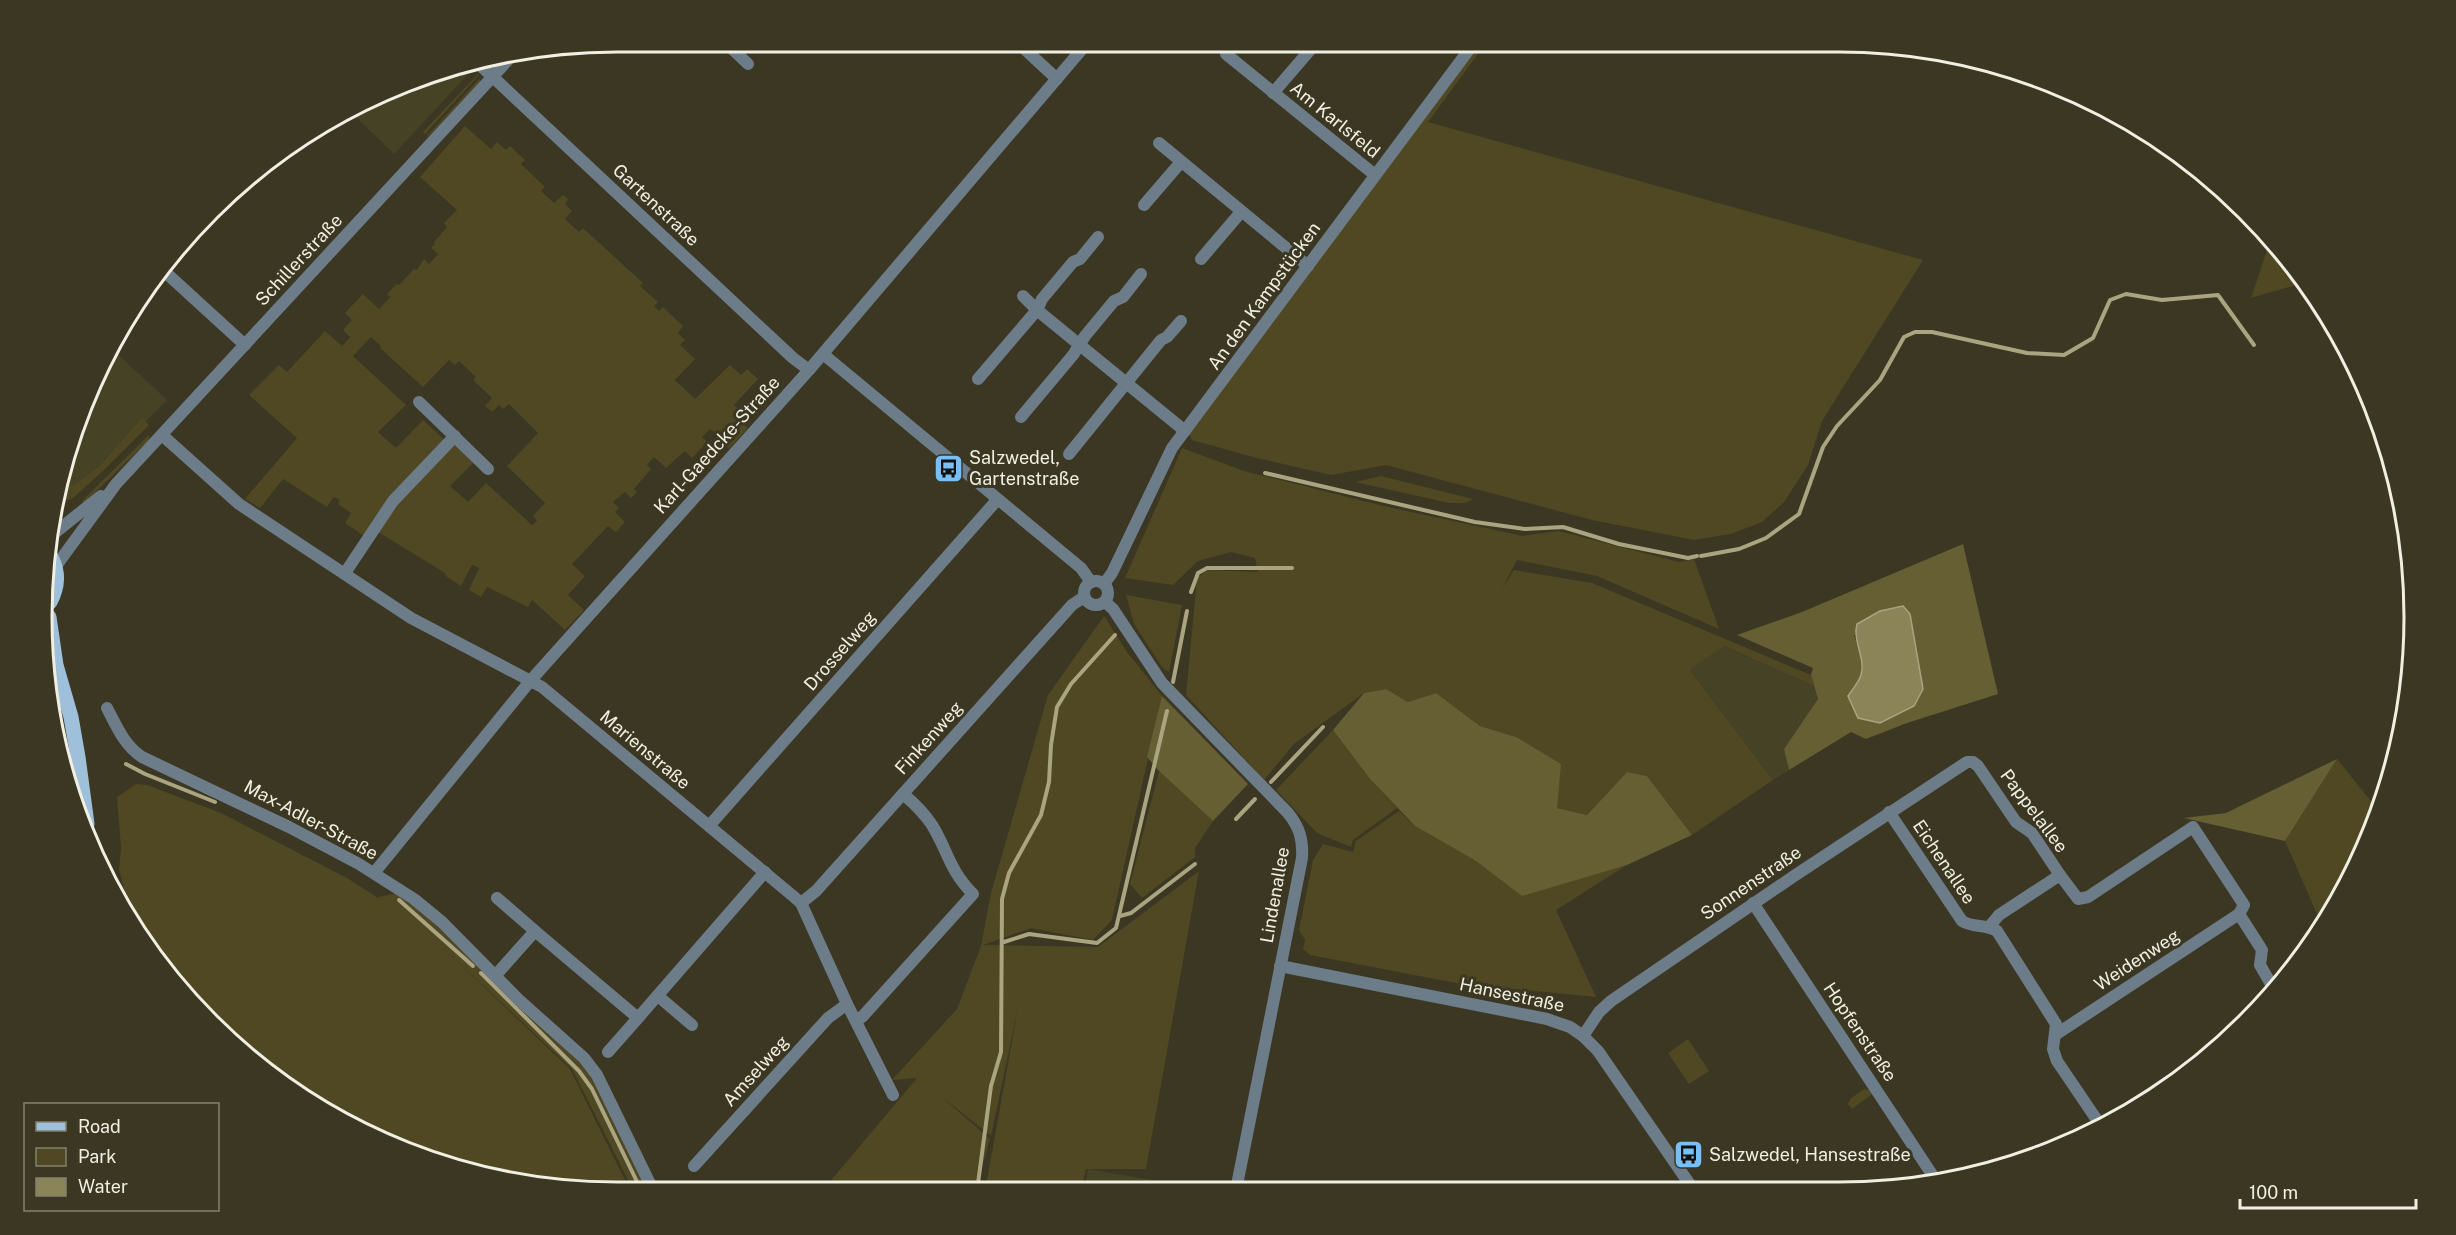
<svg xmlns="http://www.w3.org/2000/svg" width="2456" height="1235" viewBox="0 0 2456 1235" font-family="'Public Sans',sans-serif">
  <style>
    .built { fill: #464225 }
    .green { fill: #4f4822 }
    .forest { fill: #665f34; fill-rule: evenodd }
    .water { fill: #8b8458; stroke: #aaa481; stroke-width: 1.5 }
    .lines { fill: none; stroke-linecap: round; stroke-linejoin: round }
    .stream { stroke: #aaa481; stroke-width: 4 }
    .minor { stroke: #6c7c89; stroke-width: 12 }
    .primary { stroke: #9ec0db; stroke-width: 15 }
    .labels { text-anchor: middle; stroke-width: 6; stroke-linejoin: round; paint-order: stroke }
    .street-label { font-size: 18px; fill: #f1efe2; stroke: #3b3722 }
    .poi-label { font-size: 18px; fill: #f1efe2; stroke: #3b3722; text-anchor: start }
    .rim { fill: none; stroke: #f1efe2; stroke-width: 3 }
  </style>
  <rect width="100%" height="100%" fill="#3b3722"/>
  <g class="built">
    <path d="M468 67 472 70 394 154 354 115 432 73Z"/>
    <path d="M112 349 167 400 73 496 57 491 86 397Z"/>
    <path d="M1723 646 1814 686 1818 699 1784 749 1789 770 1773 780 1690 670Z"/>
    <path d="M1088 1169 1210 1190H1084Z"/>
  </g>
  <g class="green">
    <path d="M1479 43H1486L1428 122 1923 260 1822 421 1808 465 1784 502 1762 522 1731 534 1694 540 1592 520 1386 465 1331 475 1253 457 1192 440 1189 434Z"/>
    <path d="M479 73V75L425 134 423 132Z"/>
    <path d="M480 78V82L429 136 426 137Z"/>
    <path d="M465 126 491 149 497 142 506 150 510 146 525 160 521 164 545 187 541 191 554 203 563 195 568 199 565 204 572 211 565 219 579 232 583 228 643 283 640 286 658 302 654 306 659 311 663 307 683 326 678 333 685 340 680 345 695 359 675 380 695 399 730 365 741 375 747 369 758 379 734 405 738 409 733 415 748 428 729 449 716 439 718 436 710 429 702 437 707 442 692 458 685 451 666 468 654 457 647 465 651 469 634 489 637 492 631 498 625 492 613 502 619 508 615 512 625 522 616 532 608 526 572 564 585 576 568 595 584 610 565 630 532 600 528 607 487 587 481 597 469 590 479 568 472 565 461 586 447 577 445 573 375 530 452 440 475 461 450 486 468 502 486 483 532 525 537 521 533 516 545 503 507 466 538 433 509 404 503 409 499 405 492 412 485 406 492 398 473 380 476 377 459 361 455 365 449 360 423 387 380 348 381 346 371 337 353 356 406 405 378 432 396 448 423 420 448 443 367 538 345 523 351 513 338 504 340 500 334 497 327 507 283 479 260 508 245 499 297 438 249 395 279 365 287 372 325 331 342 346 350 337 343 330 352 320 345 313 363 294 379 309 390 297 387 294 396 284 399 285 414 269 417 270 424 259 429 264 438 254 431 248 435 244 434 242 447 227 444 223 457 210 420 177Z"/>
    <path d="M2271 238 2303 283 2251 298Z"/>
    <path d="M142 418 149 425 104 470 72 499 54 503 61 479 73 486 100 466Z"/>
    <path d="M149 435V440L84 503 82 501Z"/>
    <path d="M1182 448 1244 471 1388 507 1523 536 1559 531 1679 562 1694 559 1719 629 1597 576 1517 560 1502 589 1514 570 1592 583 1811 675 1814 686 1724 646 1690 670 1773 780 1692 835 1647 776 1627 772 1587 815 1557 808 1516 737 1480 726 1436 693 1408 702 1386 689 1364 693 1294 744 1264 780 1186 695 1197 578 1207 570 1258 572 1255 558 1231 552 1198 561 1173 585 1125 578Z"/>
    <path d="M1381 476 1473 499 1465 503H1449L1355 482Z"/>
    <path d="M1126 595 1182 605 1169 672 1162 667 1134 624Z"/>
    <path d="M1104 616 1127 652 1162 696 1112 920 1093 940 1031 928 983 945 1098 947 1199 871 1146 1169H1086L1081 1190 985 1191 1018 1008 991 1136 943 1098 990 1139 975 1191H822L917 1078 892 1080 957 1009 981 946 991 893 1048 695Z"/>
    <path d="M1333 730 1370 779 1397 808 1353 840 1351 847 1317 833 1276 790Z"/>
    <path d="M2337 759 2378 810 2355 872 2321 923 2285 841Z"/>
    <path d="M1159 771 1213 821 1195 848V857L1142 898 1130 884Z"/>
    <path d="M136 784 147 785 221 813 347 878 380 899 378 897 398 893 446 931 591 1073 649 1192H634L572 1069 439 944 570 1069 631 1192H580L469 1173 363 1134 211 1025 130 912 119 869 121 848 117 797Z"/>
    <path d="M1399 811 1415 826 1476 861 1522 895 1627 865 1556 910 1596 997 1461 984 1310 955 1303 949 1305 940 1299 930 1313 860 1323 844 1353 852 1356 841Z"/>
    <path d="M1688 1039 1709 1071 1689 1084 1668 1053Z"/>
    <path d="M1864 1089 1870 1090 1872 1094 1852 1109 1848 1104 1850 1099Z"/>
  </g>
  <g class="forest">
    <path d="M1963 544 1998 694 1907 723 1866 739 1851 732 1789 770 1784 749 1818 699 1811 675 1813 668 1737 635 1802 612ZM1910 615 1923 689 1861 675V656L1854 635Z"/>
    <path d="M1386 689 1408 702 1436 693 1480 726 1516 737 1561 764 1557 808 1587 815 1627 772 1647 776 1692 835 1627 865 1522 896 1476 861 1415 826 1370 779 1333 730 1364 693Z"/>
    <path d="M1162 696 1248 784 1213 821 1159 771 1147 757Z"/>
    <path d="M2337 759 2285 841 2184 818 2226 813Z"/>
  </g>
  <path class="water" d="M1903 606 1910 614 1923 689 1914 706 1880 723 1858 718 1848 696C1852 690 1859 682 1861 675 1866 657 1852 641 1857 624L1880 611Z"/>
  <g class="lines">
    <g class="stream">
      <path d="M1265 473 1475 522 1525 529 1563 527 1619 544 1688 558 1697 556"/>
      <path d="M1701 556 1739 549 1766 538 1799 514 1823 447 1837 426 1880 380 1904 337 1915 332H1932L2027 353 2064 355 2093 338 2110 300 2126 294 2162 300 2218 295 2254 345"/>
      <path d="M1191 592 1198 573 1207 568H1292"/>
      <path d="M1173 682 1187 611"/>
      <path d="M126 764 145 774 215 802"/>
      <path d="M1271 782 1323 727"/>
      <path d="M1236 819 1255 799"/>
      <path d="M399 900 473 966"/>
      <path d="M1120 916 1131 913 1195 864"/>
      <path d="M1004 942 1029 934 1097 943 1116 928 1167 711"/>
      <path d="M481 973 579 1071 592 1089 642 1192"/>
      <path d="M977 1191 991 1086 1001 1052 1002 899 1009 873 1041 815 1049 782 1051 745 1057 707 1071 684 1115 635"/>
    </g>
    <g class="minor">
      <path d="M725 42 748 64"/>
      <path d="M1017 42 1057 79"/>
      <path d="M1226 54 1375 175"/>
      <path d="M480 65 793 358 809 370"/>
      <path d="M1273 93 1316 43"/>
      <path d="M1159 143 1308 266"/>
      <path d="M1144 205 1181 162"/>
      <path d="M1201 259 1241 212"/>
      <path d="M164 271 245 345"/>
      <path d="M1023 296 1037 310 1185 431"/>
      <path d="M823 354 1081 568 1091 582"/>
      <path d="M978 379 1037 310 1042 299 1073 262 1080 259 1098 237"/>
      <path d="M419 402 488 469"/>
      <path d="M1021 417 1073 355 1085 336 1114 301 1123 297 1141 274"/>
      <path d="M162 435 239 504 411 618 542 687 793 896 801 903 847 1004 893 1095"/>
      <path d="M1069 454 1161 340 1167 337 1181 321"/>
      <path d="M52 535 101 496"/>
      <path d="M56 566 116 484 508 60"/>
      <path d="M345 573 393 501 455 436"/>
      <circle cx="1096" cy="593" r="12"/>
      <path d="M1104 584 1112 573 1172 448 1474 43"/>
      <path d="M1105 602 1113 609 1162 683 1288 813C1300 828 1303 840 1302 858L1236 1190"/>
      <path d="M107 708C117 727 124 745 142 757L289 827 359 864 414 899 442 922 518 999 584 1058 597 1075 654 1192"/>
      <path d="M1889 812 1962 921C1973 928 1987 924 1997 931L2056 1024 2053 1049 2057 1061 2101 1126"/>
      <path d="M709 826 997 500"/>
      <path d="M374 873 531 680 809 370 1088 42"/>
      <path d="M497 898 535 931"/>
      <path d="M801 903 816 891 1072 605 1084 597"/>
      <path d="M1753 903 1937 1182"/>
      <path d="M1989 927 1999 915 2060 875 2078 899 2088 897 2193 827 2244 905 2239 914 2262 950 2260 965 2275 991"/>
      <path d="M1280 966 1547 1019 1570 1027 1583 1036 1598 1051 1693 1189"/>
      <path d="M495 976 535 931 638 1018 765 872"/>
      <path d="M658 996 692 1025"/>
      <path d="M856 1021 863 1016 973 894C949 870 948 851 932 825 924 813 914 803 903 794"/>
      <path d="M2055 1035 2239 914"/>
      <path d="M1583 1036 1599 1012 1611 1001 1794 876 1967 762H1973L1978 766 2016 822 2032 833 2060 875"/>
      <path d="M608 1052 638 1018"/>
      <path d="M2101 1126 2192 1066"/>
      <path d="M694 1166 828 1018 847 1004"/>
    </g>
    <g class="primary">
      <path d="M50 602C58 587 59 572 51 557"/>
      <path d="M49 617 56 665 71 717 78 757 87 824"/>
    </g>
  </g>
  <defs>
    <symbol id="bus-square" viewBox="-11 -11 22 22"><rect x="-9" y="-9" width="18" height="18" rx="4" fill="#77bff7" stroke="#3b3722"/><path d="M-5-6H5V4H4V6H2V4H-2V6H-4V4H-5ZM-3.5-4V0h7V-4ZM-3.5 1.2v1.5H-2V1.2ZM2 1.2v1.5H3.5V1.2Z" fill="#111"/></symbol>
  </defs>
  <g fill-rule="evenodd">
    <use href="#bus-square" x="932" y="452" width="33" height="33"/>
    <use href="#bus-square" x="1672" y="1138" width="33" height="33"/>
  </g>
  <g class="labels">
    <g class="street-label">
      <text transform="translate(1335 120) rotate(39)" y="6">Am Karlsfeld</text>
      <text transform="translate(656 205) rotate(43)" y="6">Gartenstraße</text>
      <text transform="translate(299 260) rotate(-47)" y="6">Schillerstraße</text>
      <text transform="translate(1264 296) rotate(-54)" y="6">An den Kampstücken</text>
      <text transform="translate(717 445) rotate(-48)" y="6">Karl-Gaedcke-Straße</text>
      <text transform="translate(840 651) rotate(-49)" y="6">Drosselweg</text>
      <text transform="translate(929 738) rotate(-48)" y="6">Finkenweg</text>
      <text transform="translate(645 750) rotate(40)" y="6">Marienstraße</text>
      <text transform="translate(2034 811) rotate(53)" y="6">Pappelallee</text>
      <text transform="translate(311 820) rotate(28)" y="6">Max-Adler-Straße</text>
      <text transform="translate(1944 862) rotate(56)" y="6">Eichenallee</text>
      <text transform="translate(1751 883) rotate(-34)" y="6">Sonnenstraße</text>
      <text transform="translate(1275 895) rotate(-80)" y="6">Lindenallee</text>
      <text transform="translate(2137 960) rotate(-33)" y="6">Weidenweg</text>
      <text transform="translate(1512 995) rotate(12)" y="6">Hansestraße</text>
      <text transform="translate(1860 1032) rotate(56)" y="6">Hopfenstraße</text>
      <text transform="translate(756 1071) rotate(-48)" y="6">Amselweg</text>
    </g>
    <g class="poi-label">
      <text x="969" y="464">Salzwedel,<tspan x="969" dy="21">Gartenstraße</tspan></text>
      <text x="1709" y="1161">Salzwedel, Hansestraße</text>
    </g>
  </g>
  <path d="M0 0H2456V1235H0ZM617 52H1839A565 565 0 0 1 2404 617V617A565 565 0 0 1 1839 1182H617A565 565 0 0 1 52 617V617A565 565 0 0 1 617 52Z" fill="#3b3722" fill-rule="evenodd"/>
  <path class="rim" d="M617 52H1839A565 565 0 0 1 2404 617V617A565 565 0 0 1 1839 1182H617A565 565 0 0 1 52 617V617A565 565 0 0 1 617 52Z"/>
  <rect x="24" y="1103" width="195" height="108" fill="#3b3722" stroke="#84816f" stroke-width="1.5"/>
  <rect x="36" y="1122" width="30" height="9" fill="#9ec0db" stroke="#84816f" stroke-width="1.5"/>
  <text x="78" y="1133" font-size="18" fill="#f1efe2">Road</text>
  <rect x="36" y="1148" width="30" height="18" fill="#4f4822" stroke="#84816f" stroke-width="1.5"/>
  <text x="78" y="1163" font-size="18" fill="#f1efe2">Park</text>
  <rect x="36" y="1178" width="30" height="18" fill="#8b8458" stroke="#84816f" stroke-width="1.5"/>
  <text x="78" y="1193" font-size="18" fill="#f1efe2">Water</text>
  <path d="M2240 1199v9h176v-9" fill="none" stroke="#f1efe2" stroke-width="3"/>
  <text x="2249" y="1199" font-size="18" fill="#f1efe2" stroke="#3b3722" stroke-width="4.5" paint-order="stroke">100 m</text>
</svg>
